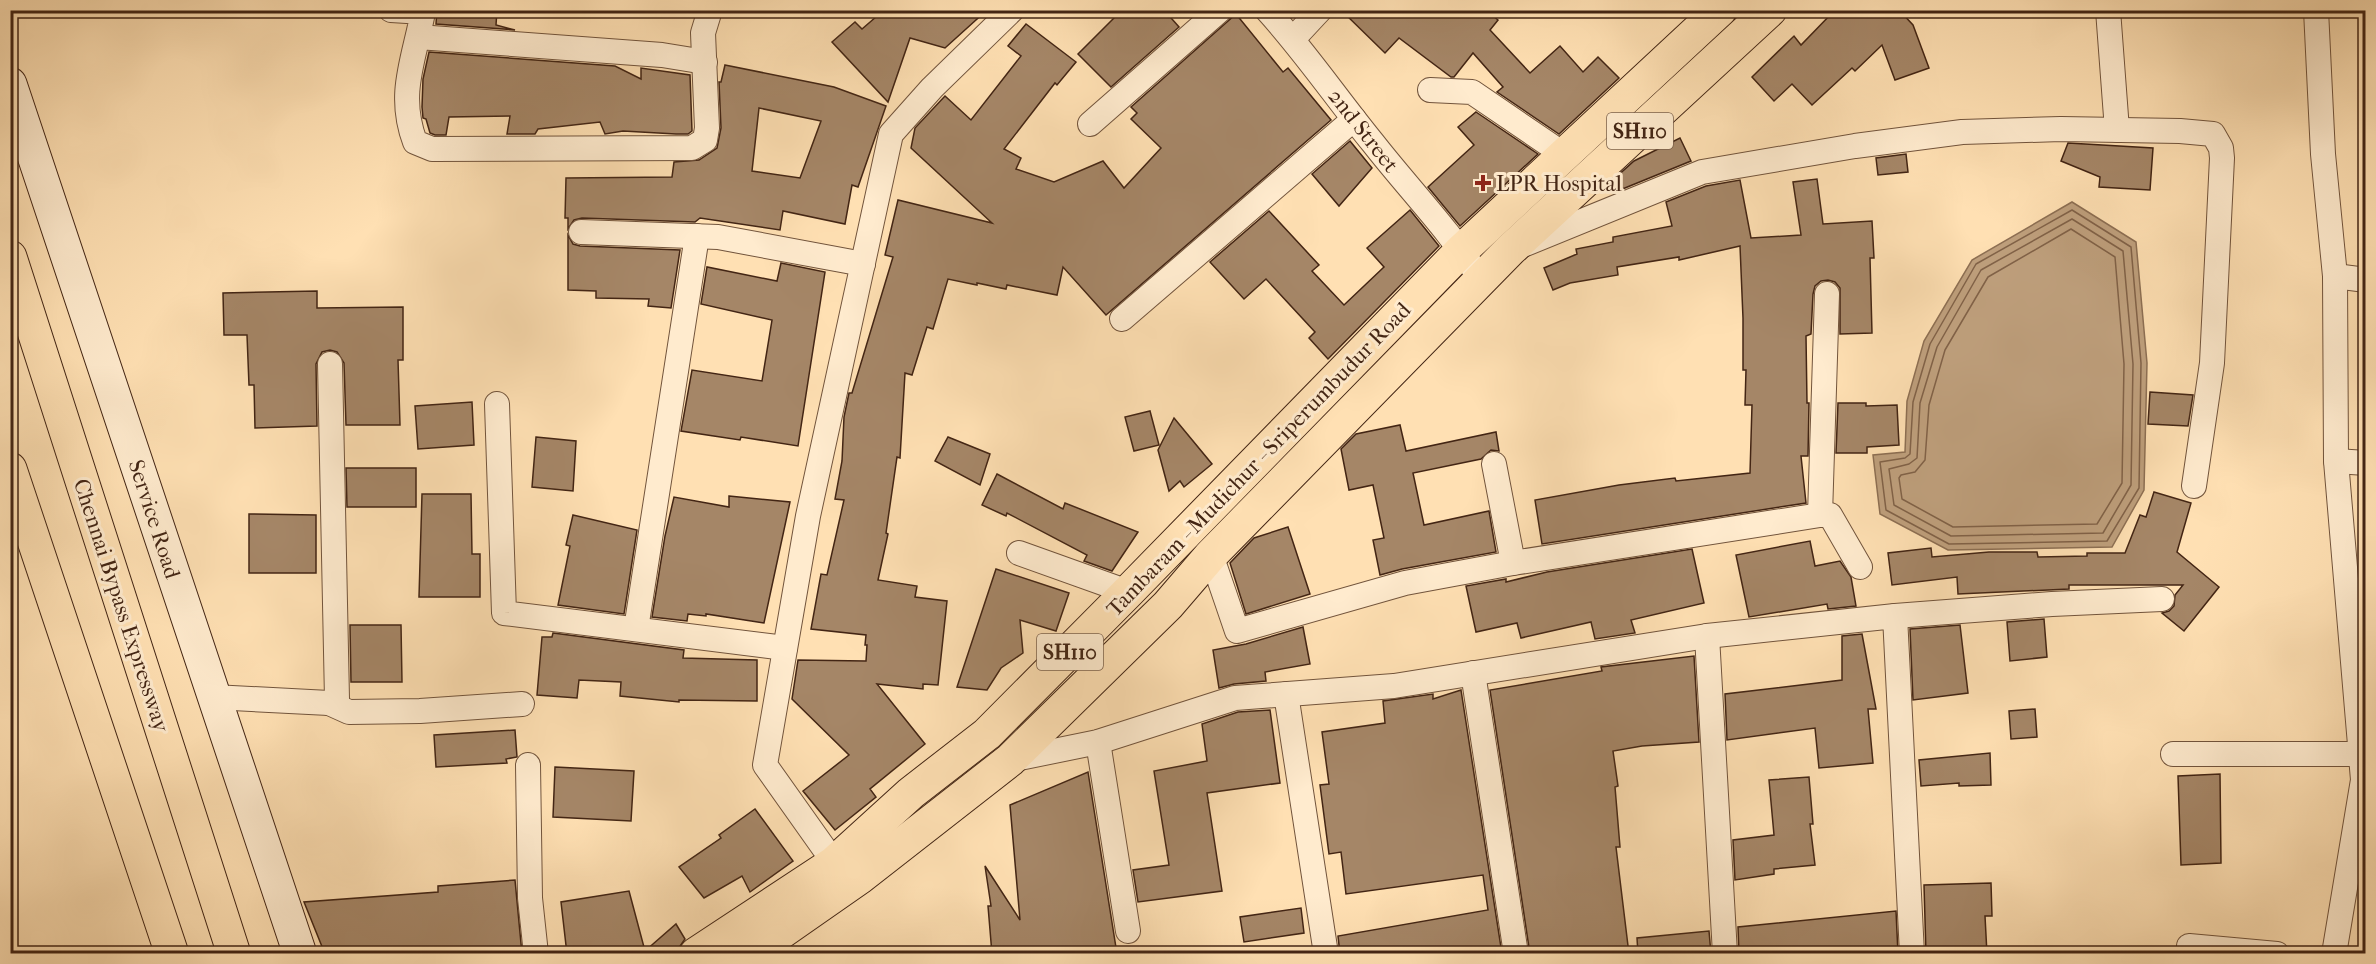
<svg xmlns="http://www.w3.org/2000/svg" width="2376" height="964" viewBox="0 0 2376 964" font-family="'IM FELL French Canon',serif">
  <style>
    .water { fill: #bfa07d; stroke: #8d6f53; stroke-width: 1.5 }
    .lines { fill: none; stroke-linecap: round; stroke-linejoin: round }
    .shore { stroke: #816248; stroke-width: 1.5 }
    .building { fill: #a58667; stroke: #432514; stroke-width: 1.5; fill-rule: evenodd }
    .street-casing { stroke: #72543c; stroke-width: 26 }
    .secondary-casing { stroke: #432514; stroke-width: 35 }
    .primary-casing { stroke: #432514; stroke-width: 35 }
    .highway-casing { stroke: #432514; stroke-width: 35 }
    .street { stroke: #ffebce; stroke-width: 24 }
    .secondary { stroke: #ffebce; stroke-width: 33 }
    .primary { stroke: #ffe0b3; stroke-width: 33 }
    .highway { stroke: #ffe0b3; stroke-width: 33 }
    .poi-dot { fill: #8f2418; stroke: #ffebce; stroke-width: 2 }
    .labels { text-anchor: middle; stroke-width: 6; stroke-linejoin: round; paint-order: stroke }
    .shield { fill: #ffebce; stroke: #7b604c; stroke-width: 1.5 }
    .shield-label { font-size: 21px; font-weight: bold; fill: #432514 }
    .street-label { font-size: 22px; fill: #432514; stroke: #ffebce }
    .poi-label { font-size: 22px; fill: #432514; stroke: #ffebce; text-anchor: start }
  </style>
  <rect width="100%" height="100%" fill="#ffe0b3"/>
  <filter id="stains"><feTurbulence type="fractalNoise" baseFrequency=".00333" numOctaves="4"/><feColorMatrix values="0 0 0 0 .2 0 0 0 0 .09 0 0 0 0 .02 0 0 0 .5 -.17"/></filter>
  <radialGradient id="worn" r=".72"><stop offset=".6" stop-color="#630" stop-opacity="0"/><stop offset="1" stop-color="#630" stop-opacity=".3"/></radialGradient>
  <path class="water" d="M2072 202 2136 242 2147 363 2144 490 2112 547 1948 550 1880 514 1873 455 1905 452 1907 401 1924 341 1972 260Z"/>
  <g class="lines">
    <g class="shore">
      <path d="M2072 210 2131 247 2141 363 2139 488 2107 541 1949 544 1886 510 1880 462 1905 458 1910 454 1913 402 1930 344 1976 264Z"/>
      <path d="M2072 219 2123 251 2133 364 2131 485 2103 533 1951 536 1894 505 1889 469 1909 464 1917 458 1920 403 1937 347 1981 270Z"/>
      <path d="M2071 229 2115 257 2124 364 2122 483 2097 524 1953 527 1902 499 1899 478 1901 475 1915 472 1925 460 1929 405 1945 350 1988 277Z"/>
    </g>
  </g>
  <g class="building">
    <path d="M437 10H497L496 25 515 30 436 24Z"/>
    <path d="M884 10H987L945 48 910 38 888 102 832 42 855 22 862 29Z"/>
    <path d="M1122 10H1164L1179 27 1111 87 1078 54Z"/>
    <path d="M1341 10H1486L1498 20 1490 30 1530 73 1560 46 1583 72 1598 57 1619 78 1559 134 1497 92 1503 87 1473 53 1454 77H1451L1399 38 1385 53Z"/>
    <path d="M1835 10H1899L1913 25 1929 68 1895 80 1882 45 1855 71 1852 68 1812 105 1792 84 1774 101 1752 77 1794 36 1801 45Z"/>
    <path d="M1236 14 1283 72 1288 68 1331 120 1106 315 1063 267 1057 295 1007 285 1006 289 977 283V285L948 279 933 329 927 327 912 375 905 373 900 458 897 457 886 533 888 534 878 580 917 586 915 597 947 601 938 685 923 684V689L877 684 925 744 870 789 876 797 835 830 803 791 849 755 792 699 798 660 866 661 867 645H865L866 635 811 629 821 574 827 575 844 500 835 499 842 461 844 417 849 393H852L893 257 885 255 898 200 992 223 911 148 915 128 945 96 971 120 1021 56 1008 46 1026 24 1076 62 1057 85 1055 83 1004 149 1021 158 1016 169 1054 182 1103 161 1124 188 1161 148 1131 119 1137 113 1131 107Z"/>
    <path d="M429 52 615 66 641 79V68L690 75 692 131 688 134H676L623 131 605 134 600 122 538 129 535 134H507L510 116 449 117 446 135H435L430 133 426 119 423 118 422 107 423 79Z"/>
    <path d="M725 65 834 87 886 106 858 187 852 185 845 224 783 211 780 230 700 218 695 222 582 218 574 220 568 229V218H565L566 178 672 177 674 162 699 160 717 148 721 128 719 82H721ZM759 108 821 121 800 178 752 171Z"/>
    <path d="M1476 112 1538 154 1460 226 1428 187 1474 145 1458 127Z"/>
    <path d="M1680 138 1691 161 1620 190 1614 179 1634 161Z"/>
    <path d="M1350 141 1372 168 1339 206 1312 174Z"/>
    <path d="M2068 143 2153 148 2150 190 2099 187 2100 177 2061 161Z"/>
    <path d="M1906 154 1908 172 1878 175 1876 158Z"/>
    <path d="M1817 179 1823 224 1872 221 1874 258H1870L1872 333 1840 334V288L1835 282 1828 280 1821 281 1815 286 1813 294 1811 334 1806 336 1807 403H1809L1808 456H1801L1806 503 1542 544 1535 500 1619 485 1675 478 1676 481 1750 473 1752 405H1745L1746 370H1743V318L1740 246 1679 260V257L1617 267 1618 275 1570 283 1553 290 1544 268 1577 254 1576 249 1613 242V237L1672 226 1666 202 1706 186 1740 180 1751 238 1801 235 1793 182Z"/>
    <path d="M1410 210 1439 246 1328 359 1309 338 1315 332 1266 279 1244 299 1210 262 1269 211 1319 265 1312 271 1344 305 1384 267 1367 248Z"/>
    <path d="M568 235 573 244 580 246 680 250 671 308 648 306 649 299 596 298V291L568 290Z"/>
    <path d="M781 263 825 272 798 446 741 437 740 440 681 431 692 370 762 381 772 320 701 304 707 267 777 281Z"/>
    <path d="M317 291V308L403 307V360H398L400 425H346L344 363 337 352 330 350 322 352 316 364 317 426 255 428 254 385H249L247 335H224L223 293Z"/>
    <path d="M2150 392 2193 395 2188 426 2148 424Z"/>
    <path d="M472 402 474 445 418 449 415 406Z"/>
    <path d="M1838 403H1866V406L1897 405 1899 445 1867 447V453H1836Z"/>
    <path d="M1150 411 1159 445 1134 451 1125 417Z"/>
    <path d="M1174 418 1212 464 1184 487 1180 481 1169 491 1158 450Z"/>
    <path d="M1400 425 1406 451 1496 432 1499 451 1491 450 1481 459 1413 473 1424 525 1489 511 1496 552 1402 569 1380 575 1373 540 1384 538 1373 485 1349 490 1341 449 1356 434Z"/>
    <path d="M536 437 576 441 573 491 532 487Z"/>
    <path d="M948 437 990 454 980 485 935 461Z"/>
    <path d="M346 468H416V507H347Z"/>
    <path d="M997 474 1063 509 1065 503 1138 532 1112 571 1084 561 1087 555 1007 513 1006 516 982 505Z"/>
    <path d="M2154 492 2191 503 2177 552 2219 587 2184 631 2162 613 2169 611 2174 606 2175 595 2183 585H2069V589L1958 594 1957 577 1892 585 1888 553 1931 548 1932 557 1989 552H2037L2038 557 2087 556V553H2125L2140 515 2146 517Z"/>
    <path d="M422 494H471L472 554H480V597H419Z"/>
    <path d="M729 496 790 502 764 623 706 614V616L688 614 687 621 652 617 665 536 674 497 729 507Z"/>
    <path d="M249 514 316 515V573H249Z"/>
    <path d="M573 515 637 530 624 614 558 605 570 546 566 545Z"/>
    <path d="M1288 527 1310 594 1246 614 1230 563 1254 538Z"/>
    <path d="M1810 541 1815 566 1840 561 1851 577 1856 606 1828 609 1827 604 1749 617 1736 555Z"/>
    <path d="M1692 549 1704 603 1631 620 1635 633 1595 639 1591 622 1521 638 1517 623 1476 632 1466 586 1506 579V582L1547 572Z"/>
    <path d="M996 569 1069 593 1056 631 1020 620 1023 653 1001 668 987 690 957 687Z"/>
    <path d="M2044 619 2047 657 2010 661 2007 622Z"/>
    <path d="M350 625H401L402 682H351Z"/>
    <path d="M1960 625 1968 693 1913 700 1910 629Z"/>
    <path d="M1303 627 1310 664 1265 672 1266 681 1234 684 1219 688 1213 650 1246 644Z"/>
    <path d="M553 633 684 650 683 658 757 660V701L679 700V702L620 696 621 682 579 680 577 698 537 695 542 637H552Z"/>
    <path d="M1862 634 1876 709H1868L1873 763 1819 768 1815 728 1727 740 1725 694 1842 680V636Z"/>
    <path d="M1694 656 1699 742 1642 746 1613 751 1618 786 1615 787 1620 847H1616L1629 954H1530L1490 690 1602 671 1601 667Z"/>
    <path d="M1461 690 1502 954H1340L1338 936 1488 910 1483 875 1346 894 1341 852 1329 854 1320 785 1329 784 1322 732 1385 723 1383 701 1433 694V699Z"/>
    <path d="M2035 709 2037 737 2011 739 2009 711Z"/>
    <path d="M1270 710 1280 783 1207 793 1222 891 1138 902 1133 870 1169 865 1154 771 1207 761 1202 724 1238 712Z"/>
    <path d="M515 730 517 757 506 759 507 763 436 767 434 735Z"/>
    <path d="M1990 753 1991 785 1959 786V783L1921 786 1919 760Z"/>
    <path d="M555 767 634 771 631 821 553 817Z"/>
    <path d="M1088 772 1117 954H992L988 906H991L985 866 1020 920 1010 805Z"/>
    <path d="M2220 774 2221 863 2181 865 2178 776Z"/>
    <path d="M1809 777 1813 824H1810L1815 865 1774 869V874L1735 880 1733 840 1774 835 1769 780Z"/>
    <path d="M755 809 793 861 750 892 742 876 704 898 679 867 721 838 719 835Z"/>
    <path d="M515 880 522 954H325L304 902 438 892V886Z"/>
    <path d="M1991 883 1992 916H1985L1987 954H1926L1924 885Z"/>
    <path d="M629 891 645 951 676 924 685 939 678 949 671 954H567L561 902Z"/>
    <path d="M1301 908 1304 933 1244 942 1240 917Z"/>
    <path d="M1896 911 1898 954H1739L1738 927Z"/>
    <path d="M1709 931 1711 954H1638L1637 938Z"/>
  </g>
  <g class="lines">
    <defs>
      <g id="street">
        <path d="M391 10 423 12C414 60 397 94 415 142L432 149 692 148 705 140 707 128 703 33 710 10"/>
        <path d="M1267 10C1306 53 1337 99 1373 143 1409 189 1450 231 1481 280"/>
        <path d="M2108 10 2117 130"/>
        <path d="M2316 10 2323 154 2335 276 2336 461 2363 780 2334 954"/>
        <path d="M418 37 662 55 705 62"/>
        <path d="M1293 39 1320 10"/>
        <path d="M1430 90 1472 92 1563 154"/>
        <path d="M1090 124 1220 10"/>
        <path d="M581 232 718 237 863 264"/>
        <path d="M1523 245 1702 172 1855 146 1962 132 2061 129 2180 131 2213 134 2221 148 2222 158 2212 363 2194 486"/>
        <path d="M2335 276 2366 280"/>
        <path d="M1122 319 1354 119"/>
        <path d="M497 404 504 613 785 648"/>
        <path d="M2336 461 2366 463"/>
        <path d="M1494 464 1513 563"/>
        <path d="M1820 515 1827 294"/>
        <path d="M1019 553 1128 592"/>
        <path d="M1211 555 1237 631 1405 583 1513 563 1820 515H1830L1860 567"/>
        <path d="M1895 616 2052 604 2162 599"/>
        <path d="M636 629 697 236"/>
        <path d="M1707 636 1725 954"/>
        <path d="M1473 673 1516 954"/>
        <path d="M1286 694 1326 954"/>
        <path d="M213 697 329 703 337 699 330 364"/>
        <path d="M329 703 349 712 420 711 522 704"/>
        <path d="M1098 742 1128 931"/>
        <path d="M2173 754H2360"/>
        <path d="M1010 760 1098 742 1235 698 1394 686 1707 636 1895 616 1912 954"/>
        <path d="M528 765 530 898 536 954"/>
        <path d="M843 875 765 765 808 516 891 134 932 88 1012 10"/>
        <path d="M2189 946 2277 954"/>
      </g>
      <path id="secondary" d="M10 84 300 954"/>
      <g id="primary">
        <path d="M696 954 834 863 911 793 987 734 1128 592 1462 250 1720 10"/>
        <path d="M750 954 859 878 1010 760 1168 605 1211 555 1510 250 1770 10"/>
      </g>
      <g id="highway">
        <path d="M10 257 234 954"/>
        <path d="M10 469 172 954"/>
      </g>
    </defs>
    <use href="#street" class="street-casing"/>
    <use href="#secondary" class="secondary-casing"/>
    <use href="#primary" class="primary-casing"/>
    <use href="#highway" class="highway-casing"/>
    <use href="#street" class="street"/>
    <use href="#secondary" class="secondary"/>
    <use href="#primary" class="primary"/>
    <use href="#highway" class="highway"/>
  </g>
  <path class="poi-dot" d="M1480 174h6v6h6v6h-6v6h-6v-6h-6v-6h6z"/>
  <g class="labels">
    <g class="shield">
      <rect x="1607" y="113" width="66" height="36" rx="4.5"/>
      <rect x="1037" y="634" width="66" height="36" rx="4.5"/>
    </g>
    <g class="shield-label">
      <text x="1640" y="138">SH110</text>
      <text x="1070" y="659">SH110</text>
    </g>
    <g class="street-label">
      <text transform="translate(1364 130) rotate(52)" y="8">2nd Street</text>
      <text transform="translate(1258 459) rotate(-46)" y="8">Tambaram - Mudichur - Sriperumbudur Road</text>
      <text transform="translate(155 519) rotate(72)" y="8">Service Road</text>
      <text transform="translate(122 605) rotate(72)" y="8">Chennai Bypass Expressway</text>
    </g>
    <g class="poi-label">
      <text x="1496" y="191">LPR Hospital</text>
    </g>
  </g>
  <rect width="2376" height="964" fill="none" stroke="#ffe0b3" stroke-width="36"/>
  <rect x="12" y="12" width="2352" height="940" fill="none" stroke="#432514" stroke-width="3"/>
  <rect x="18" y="18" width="2340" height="928" fill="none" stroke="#432514" stroke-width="1.5"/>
  <rect width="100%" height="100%" filter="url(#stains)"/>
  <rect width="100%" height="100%" fill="url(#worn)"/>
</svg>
